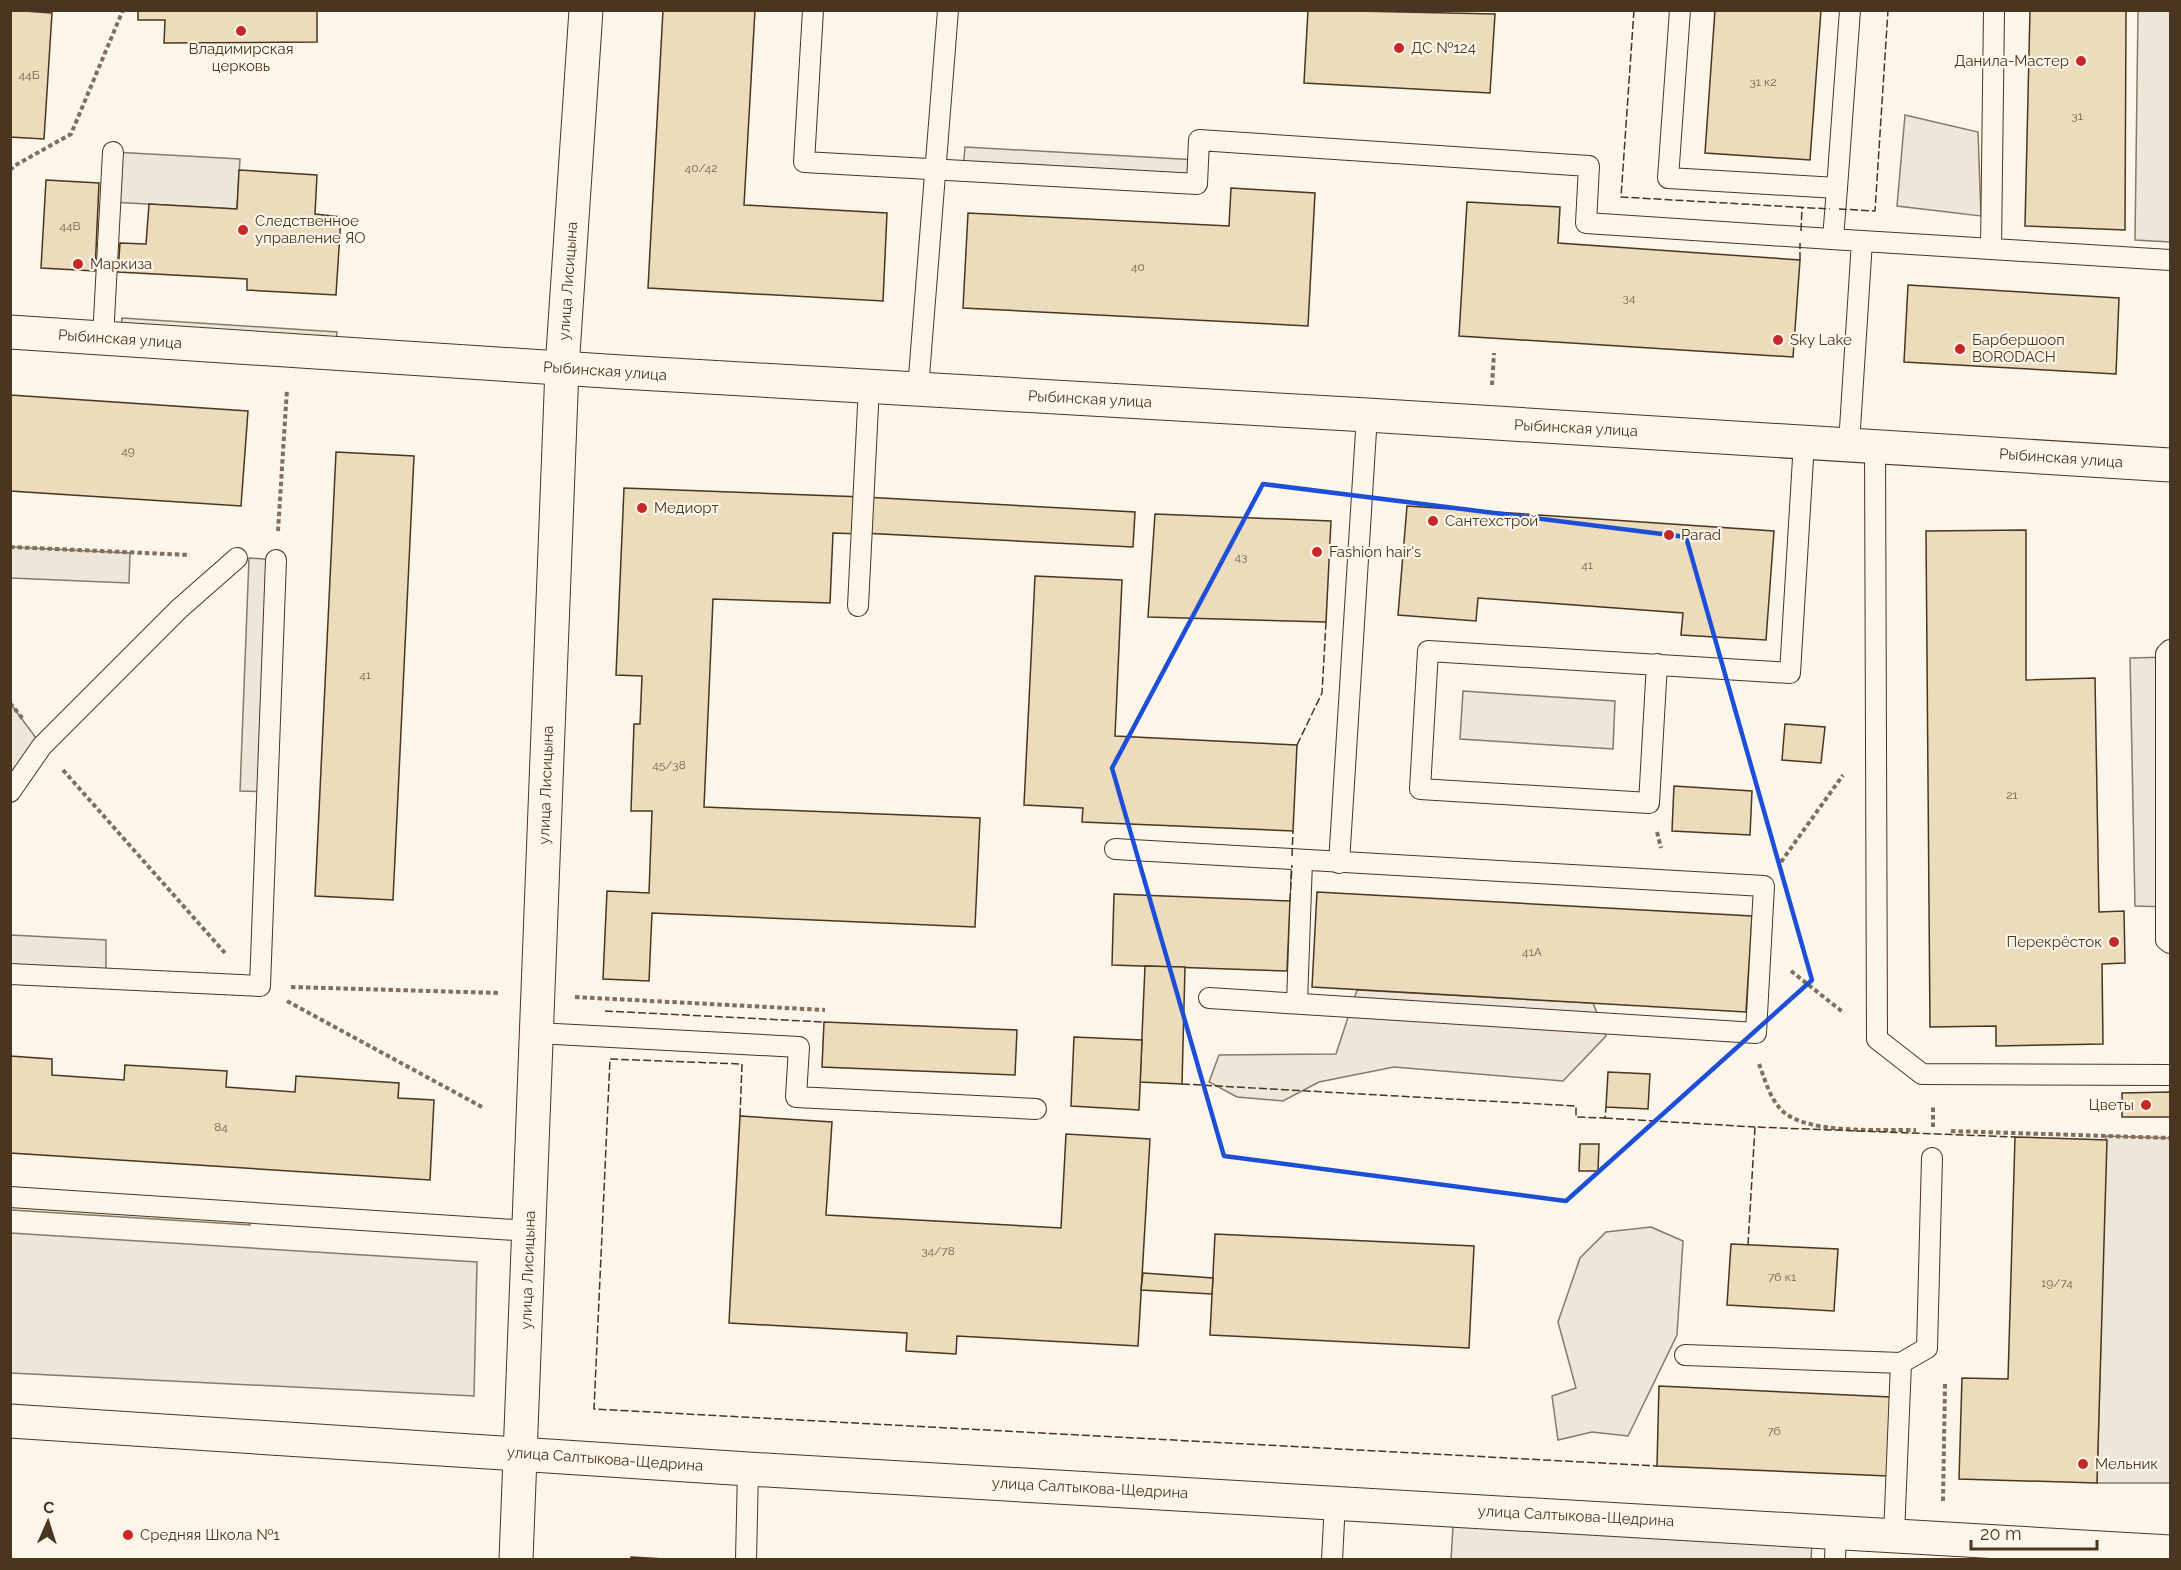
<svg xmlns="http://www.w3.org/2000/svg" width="2181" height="1570" viewBox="0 0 2181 1570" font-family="Raleway,sans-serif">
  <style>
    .green { fill: #ede6d9; stroke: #887966; stroke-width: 1.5 }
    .parking { fill: #ede7d9; stroke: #887966; stroke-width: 1.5 }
    .building { fill: #ecdcbc; stroke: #4a3520; stroke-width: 1.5 }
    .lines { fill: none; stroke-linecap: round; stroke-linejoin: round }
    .service-casing { stroke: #4a3520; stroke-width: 22 }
    .minor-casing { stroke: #4a3520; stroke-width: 35 }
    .path { stroke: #7f6f5c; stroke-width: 4; stroke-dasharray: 4.5 3; stroke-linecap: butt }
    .service { stroke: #fbf6e9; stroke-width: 20 }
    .minor { stroke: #fbf6e9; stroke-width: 33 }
    .fence { stroke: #4a3520; stroke-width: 1.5; stroke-dasharray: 8 3; stroke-linecap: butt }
    .marked { fill: none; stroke: #1d4ed8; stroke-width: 4.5; stroke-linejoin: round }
    .poi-dot { fill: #c62828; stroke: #fbf6e9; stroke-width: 2 }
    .labels { text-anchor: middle; stroke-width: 4.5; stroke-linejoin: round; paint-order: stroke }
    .number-label { font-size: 12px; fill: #725f47 }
    .poi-label { font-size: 15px; fill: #4a3520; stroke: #fbf6e9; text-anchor: start }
    .street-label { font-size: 15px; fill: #4a3520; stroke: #fbf6e9 }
  </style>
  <rect width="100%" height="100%" fill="#fbf6e9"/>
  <g class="green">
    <path d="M2138 11H2170V242L2135 240Z"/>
    <path d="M1905 115 1978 132 1981 216 1897 206Z"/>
    <path d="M1463 691 1615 701 1613 749 1460 739Z"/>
    <path d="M10 703 42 746 10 792Z"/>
    <path d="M1357 990 1593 1003 1606 1036 1563 1081 1394 1067 1319 1082 1283 1101 1237 1097 1209 1082 1219 1055 1336 1054Z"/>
    <path d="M2106 1136 2170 1138V1483H2097Z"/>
    <path d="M1651 1227 1683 1241 1677 1335 1628 1436 1592 1432 1558 1440 1552 1396 1576 1388 1558 1322 1580 1258 1606 1232Z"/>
    <path d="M10 1233 477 1262 474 1396 11 1373Z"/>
  </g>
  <g class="parking">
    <path d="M965 147 1198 160 1197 184 963 170Z"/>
    <path d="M113 152 240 159 237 209 111 202Z"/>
    <path d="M122 318 337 332 335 354 120 339Z"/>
    <path d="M11 547 130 553 129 583 11 578Z"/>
    <path d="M249 558 276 560 267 792 240 791Z"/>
    <path d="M2170 657V907L2135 906 2130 658Z"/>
    <path d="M11 935 106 940V979L11 974Z"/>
    <path d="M10 1197 251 1213 250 1225 11 1210Z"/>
    <path d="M1454 1509 1813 1530 1811 1559 1451 1560Z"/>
  </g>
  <g class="building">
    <path d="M10 10 52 13 44 139 10 137Z"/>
    <path d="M138 10H317V42L164 43 165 20H138Z"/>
    <path d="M663 10H755L744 205 887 213 883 301 648 288Z"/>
    <path d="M1308 10 1495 14 1490 93 1304 83Z"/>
    <path d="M1715 10H1821L1810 160 1705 153Z"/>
    <path d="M2030 10H2126L2125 230 2025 226Z"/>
    <path d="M239 170 317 175 315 214 341 217 336 295 247 290V279L118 272 120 243 146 244 149 204 237 209Z"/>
    <path d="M46 180 99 183 95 271 41 268Z"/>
    <path d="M1231 188 1315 193 1308 326 963 308 968 213 1229 226Z"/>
    <path d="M1467 202 1560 207 1558 243 1800 260 1793 357 1459 336Z"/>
    <path d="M1908 285 2119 298 2116 374 1904 362Z"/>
    <path d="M10 395 248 411 241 506 10 491Z"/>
    <path d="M336 452 414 456 393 900 315 896Z"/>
    <path d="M624 488 864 497 862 534 833 533 830 603 713 599 704 807 980 818 975 927 652 913 649 981 603 979 607 891 649 893 652 811H631L634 724H640L642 676 616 675Z"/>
    <path d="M864 497 1135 512 1133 547 862 533Z"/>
    <path d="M1407 506 1774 531 1766 640 1681 635 1683 613 1478 598 1476 621 1398 615Z"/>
    <path d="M1155 514 1331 521 1326 622 1148 617Z"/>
    <path d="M2026 530V680L2095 678 2099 912 2124 911 2125 963 2102 964 2103 1044 1996 1046V1026L1930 1027 1926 531Z"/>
    <path d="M1035 576 1122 580 1115 736 1297 745 1293 831 1082 822 1083 808 1024 805Z"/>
    <path d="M1785 724 1825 727 1821 763 1782 760Z"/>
    <path d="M1674 786 1752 791 1750 835 1672 831Z"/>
    <path d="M1317 892 1752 916 1746 1012 1312 987Z"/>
    <path d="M1114 894 1290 901 1287 971 1112 965Z"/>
    <path d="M1145 966 1185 967 1182 1084 1140 1082Z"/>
    <path d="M824 1022 1017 1030 1015 1075 822 1067Z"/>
    <path d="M1074 1037 1142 1040 1139 1110 1071 1106Z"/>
    <path d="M10 1056 52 1059V1075L124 1080 125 1065 227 1071 226 1087 295 1092 296 1076 399 1083 398 1098 434 1100 430 1180 10 1153Z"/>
    <path d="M1608 1072 1650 1074 1648 1109 1606 1107Z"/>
    <path d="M2170 1092V1117H2122V1093Z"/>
    <path d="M740 1116 832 1122 826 1215 1061 1228 1066 1134 1150 1139 1138 1346 957 1336 956 1354 906 1351 907 1333 729 1323Z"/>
    <path d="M2015 1137 2107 1140 2097 1483 1959 1479 1962 1378 2008 1379Z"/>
    <path d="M1580 1144H1599L1598 1171H1579Z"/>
    <path d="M1215 1234 1474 1246 1469 1348 1210 1335Z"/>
    <path d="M1731 1244 1838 1249 1834 1311 1727 1305Z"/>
    <path d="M1143 1273 1213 1278 1212 1294 1141 1290Z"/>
    <path d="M1659 1386 1891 1397 1888 1476 1657 1466Z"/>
    <path d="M631 1557 682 1560H631Z"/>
  </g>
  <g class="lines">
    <defs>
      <g id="service">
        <path d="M813 10 804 162 1197 184 1199 140 1589 166 1586 223 1862 241 1849 444"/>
        <path d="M1680 10 1668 178 1837 188 1850 10"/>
        <path d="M1833 239 1837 188"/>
        <path d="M1862 241 2170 260"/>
        <path d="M1991 249 1994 10"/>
        <path d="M103 338 113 152"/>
        <path d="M918 389 948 10"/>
        <path d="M1875 446 1877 1039 1922 1074 2170 1075"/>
        <path d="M858 606 869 386"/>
        <path d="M2170 650 2166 654V940L2170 943"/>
        <path d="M1657 664 1649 803 1420 789 1428 651 1790 673 1804 442"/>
        <path d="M10 792 42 746 179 609 237 558"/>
        <path d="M1115 849 1764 886 1756 1033 1209 998"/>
        <path d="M1339 863 1367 415"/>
        <path d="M10 974 260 986 276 560"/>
        <path d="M1297 1003 1302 861"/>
        <path d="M537 1033 799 1047 796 1097 1036 1109"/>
        <path d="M10 1197 530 1231"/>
        <path d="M1685 1355 1901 1363"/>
        <path d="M1894 1535 1901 1363 1927 1348 1932 1158"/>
        <path d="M746 1560 748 1469"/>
        <path d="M1332 1560 1335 1502"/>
        <path d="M1835 1560 1836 1532"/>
      </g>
      <g id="minor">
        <path d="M10 332 621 372 1367 415 2170 465"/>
        <path d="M10 1421 748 1469 2170 1552"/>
        <path d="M516 1560 562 368 586 10"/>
      </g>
    </defs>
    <use href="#service" class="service-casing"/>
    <use href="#minor" class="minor-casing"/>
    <g class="path">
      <path d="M10 170 14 166 71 134 123 10"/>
      <path d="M1492 385 1494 353"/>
      <path d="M278 531 287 389"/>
      <path d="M10 547 190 555"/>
      <path d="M10 703 23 719"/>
      <path d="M63 770 225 953"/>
      <path d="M1657 832 1661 848"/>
      <path d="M1781 862 1843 775"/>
      <path d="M1791 971 1844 1013"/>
      <path d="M291 987 499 993"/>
      <path d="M575 997 825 1010"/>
      <path d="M287 1001 482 1107"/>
      <path d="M1759 1064C1764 1077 1769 1095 1778 1106 1799 1136 1883 1129 1916 1130"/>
      <path d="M1933 1127V1105"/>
      <path d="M1951 1131 2170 1138"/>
      <path d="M1943 1501 1945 1384"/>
    </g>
    <use href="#service" class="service"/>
    <use href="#minor" class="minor"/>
    <g class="fence">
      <path d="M1634 10 1621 197 1830 209"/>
      <path d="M1839 209 1875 211 1888 10"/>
      <path d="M1801 231 1802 207"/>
      <path d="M1800 260V243"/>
      <path d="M1297 745 1322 693 1326 622"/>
      <path d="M1292 856 1293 831"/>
      <path d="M1290 901 1292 865"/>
      <path d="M605 1011 824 1022"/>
      <path d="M1182 1084 1576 1106V1117L1605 1118 1606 1107"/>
      <path d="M740 1116 742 1064 610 1059 594 1409 1657 1466"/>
      <path d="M1605 1118 1755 1127"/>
      <path d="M1748 1245 1755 1127 2015 1137"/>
    </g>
  </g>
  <path class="marked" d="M1263 484 1686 537 1812 980 1566 1201 1224 1156 1112 768Z"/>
  <g class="poi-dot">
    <circle cx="241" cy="31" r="6"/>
    <circle cx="1399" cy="48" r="6"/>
    <circle cx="2081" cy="61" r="6"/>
    <circle cx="243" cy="230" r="6"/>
    <circle cx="78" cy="264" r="6"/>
    <circle cx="1778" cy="340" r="6"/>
    <circle cx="1960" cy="349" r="6"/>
    <circle cx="642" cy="508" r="6"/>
    <circle cx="1433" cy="521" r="6"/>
    <circle cx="1669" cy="535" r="6"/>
    <circle cx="1317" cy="552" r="6"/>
    <circle cx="2114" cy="942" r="6"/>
    <circle cx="2146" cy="1105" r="6"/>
    <circle cx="2083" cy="1464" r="6"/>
    <circle cx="128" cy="1535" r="6"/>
  </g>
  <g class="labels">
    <g class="number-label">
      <text x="29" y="79">44Б</text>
      <text x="1763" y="86">31 к2</text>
      <text x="2077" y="120">31</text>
      <text x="701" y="172">40/42</text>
      <text x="70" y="230">44В</text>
      <text x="1138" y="271">40</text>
      <text x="1629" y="302">34</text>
      <text x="128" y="455">49</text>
      <text x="1241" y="561">43</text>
      <text x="1587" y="569">41</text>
      <text x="365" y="679">41</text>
      <text x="669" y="769">45/38</text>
      <text x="2012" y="799">21</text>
      <text x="1532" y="956">41А</text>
      <text x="221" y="1131">84</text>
      <text x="938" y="1255">34/78</text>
      <text x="1782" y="1281">76 к1</text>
      <text x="2057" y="1287">19/74</text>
      <text x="1774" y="1435">76</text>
    </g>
    <g class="poi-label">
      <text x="1411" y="53">ДС №124</text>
      <text x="241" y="54" text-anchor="middle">Владимирская<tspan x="241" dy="17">церковь</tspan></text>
      <text x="2069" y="66" text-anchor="end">Данила-Мастер</text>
      <text x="255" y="226">Следственное<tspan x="255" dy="17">управление ЯО</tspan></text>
      <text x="90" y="269">Маркиза</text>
      <text x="1790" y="345">Sky Lake</text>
      <text x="1972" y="345">Барбершооп<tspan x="1972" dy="17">BORODACH</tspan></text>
      <text x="654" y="513">Медиорт</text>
      <text x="1445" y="526">Сантехстрой</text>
      <text x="1681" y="540">Parad</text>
      <text x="1329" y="557">Fashion hair's</text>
      <text x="2102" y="947" text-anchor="end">Перекрёсток</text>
      <text x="2134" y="1110" text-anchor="end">Цветы</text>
      <text x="2095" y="1469">Мельник</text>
      <text x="140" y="1540">Средняя Школа №1</text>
    </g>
    <g class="street-label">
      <text transform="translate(568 281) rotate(-86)" y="5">улица Лисицына</text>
      <text transform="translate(120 339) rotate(4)" y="5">Рыбинская улица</text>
      <text transform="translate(605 371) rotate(4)" y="5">Рыбинская улица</text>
      <text transform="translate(1090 399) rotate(3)" y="5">Рыбинская улица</text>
      <text transform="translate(1576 428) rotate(3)" y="5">Рыбинская улица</text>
      <text transform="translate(2061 458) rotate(4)" y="5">Рыбинская улица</text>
      <text transform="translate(546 785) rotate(-88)" y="5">улица Лисицына</text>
      <text transform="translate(528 1270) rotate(-88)" y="5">улица Лисицына</text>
      <text transform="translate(605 1459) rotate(4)" y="5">улица Салтыкова-Щедрина</text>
      <text transform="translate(1090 1488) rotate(3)" y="5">улица Салтыкова-Щедрина</text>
      <text transform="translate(1576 1516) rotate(3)" y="5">улица Салтыкова-Щедрина</text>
    </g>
  </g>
  <rect width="2181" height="1570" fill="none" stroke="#4a3520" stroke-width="24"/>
  <g transform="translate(48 1522) rotate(3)" stroke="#fbf6e9" stroke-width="4.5" paint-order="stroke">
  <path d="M0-4.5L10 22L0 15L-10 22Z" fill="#4a3520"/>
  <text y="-9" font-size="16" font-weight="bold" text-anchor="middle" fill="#4a3520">С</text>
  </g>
  <path d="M1971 1540v9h126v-9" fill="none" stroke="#4a3520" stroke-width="3"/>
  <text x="1980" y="1540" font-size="18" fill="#4a3520" stroke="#fbf6e9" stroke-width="4.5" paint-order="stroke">20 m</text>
</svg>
